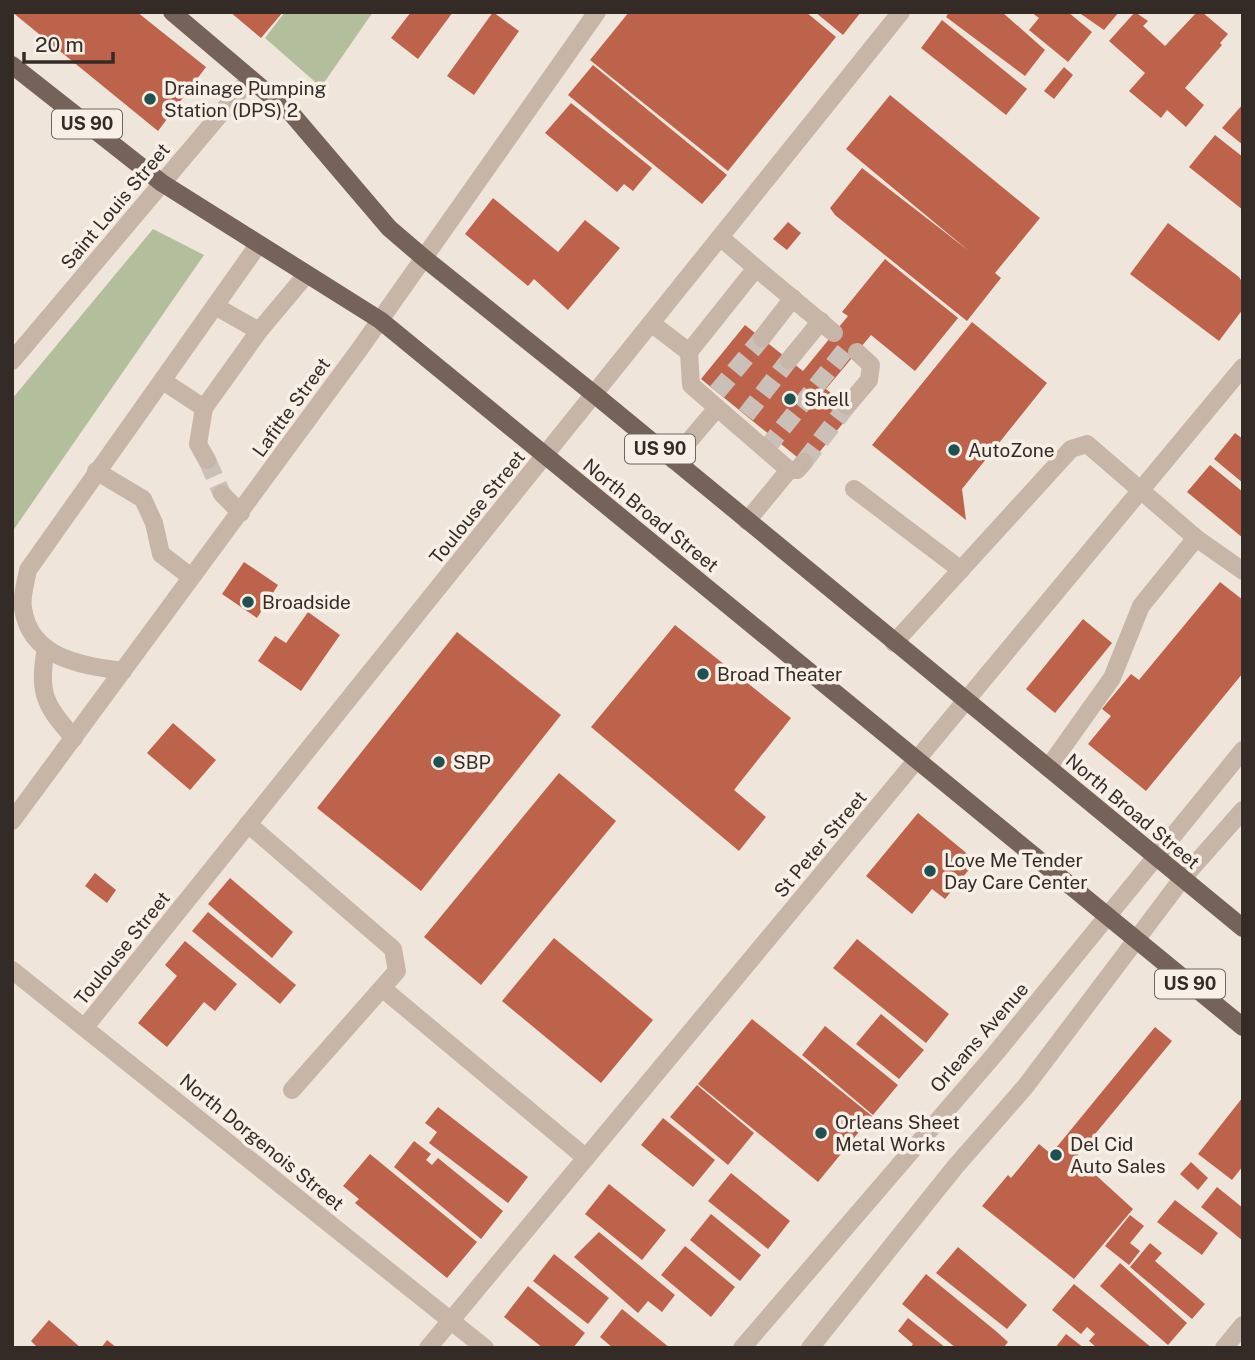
<svg xmlns="http://www.w3.org/2000/svg" width="1255" height="1360" viewBox="0 0 1255 1360" font-family="'Public Sans',sans-serif">
  <style>
    .green { fill: #b3be9c }
    .building { fill: #be634b }
    .lines { fill: none; stroke-linecap: round; stroke-linejoin: round }
    .minor-tunnel { stroke: #cac0b7; stroke-width: 18; stroke-dasharray: 18 9; stroke-linecap: butt }
    .minor { stroke: #c7b5a8; stroke-width: 18 }
    .major { stroke: #756259; stroke-width: 18 }
    .poi-dot { fill: #205152; stroke: #f8efe7; stroke-width: 2.5 }
    .labels { text-anchor: middle; stroke-width: 7; stroke-linejoin: round; paint-order: stroke }
    .shield { fill: #f8efe7; stroke: #6f6661; stroke-width: 2 }
    .shield-label { font-size: 18px; font-weight: bold; fill: #342b27 }
    .poi-label { font-size: 19px; fill: #342b27; stroke: #f8efe7; text-anchor: start }
    .street-label { font-size: 19px; fill: #342b27; stroke: #f8efe7 }
  </style>
  <rect width="100%" height="100%" fill="#f0e5db"/>
  <g class="green">
    <path d="M285 12H373L321 87 265 38Z"/>
    <path d="M153 229 204 255 12 532V399Z"/>
  </g>
  <g class="building">
    <path d="M12 12H137L206 67 158 131Z"/>
    <path d="M230 12H283L261 38Z"/>
    <path d="M411 12H453L418 59 391 38Z"/>
    <path d="M493 12 519 31 474 95 447 76Z"/>
    <path d="M629 12H806L836 37 728 171 590 60Z"/>
    <path d="M815 12H861L843 35Z"/>
    <path d="M949 12H1002L1045 50 1025 76 946 17Z"/>
    <path d="M1031 12H1068L1092 32 1068 62 1029 30 1039 18Z"/>
    <path d="M1078 12H1119L1104 30Z"/>
    <path d="M1135 12 1148 21 1143 26 1165 46 1197 12H1202L1228 34 1220 43 1222 45 1185 88 1204 105 1186 127 1167 110 1161 118 1129 91 1145 73 1109 41Z"/>
    <path d="M942 20 1027 89 1006 115 921 48Z"/>
    <path d="M593 65 727 175 702 204 568 95Z"/>
    <path d="M1064 67 1073 75 1054 99 1044 91Z"/>
    <path d="M890 95 1040 218 995 273 1001 278 967 321 835 215 830 208 862 168 969 251 846 149Z"/>
    <path d="M571 103 652 168 633 191 624 184 617 192 545 133Z"/>
    <path d="M1243 104V145L1222 128Z"/>
    <path d="M1215 135 1243 157V210L1189 167Z"/>
    <path d="M493 198 558 252 585 220 620 248 568 310 534 279 528 286 465 234Z"/>
    <path d="M788 222 801 233 787 250 773 239Z"/>
    <path d="M1168 223 1239 277 1243 283V309L1219 341 1130 274Z"/>
    <path d="M885 259 958 318 915 371 871 335 826 389 853 411 808 466 701 379 745 325 803 371 848 316 842 312Z"/>
    <path d="M972 322 1047 383 962 489 966 520 872 445Z"/>
    <path d="M1235 433 1243 439V483L1214 459Z"/>
    <path d="M1210 465 1243 492V538L1187 492Z"/>
    <path d="M244 562 278 585 257 618 222 594Z"/>
    <path d="M1220 582 1243 600V673L1146 791 1088 744 1111 716 1102 709 1131 674 1139 680Z"/>
    <path d="M308 612 340 635 301 691 258 661 275 636 286 643Z"/>
    <path d="M1083 619 1112 643 1055 713 1026 689Z"/>
    <path d="M675 625 791 718 734 790 766 817 739 851 591 727Z"/>
    <path d="M457 632 561 715 421 891 317 808Z"/>
    <path d="M173 723 216 760 190 790 147 753Z"/>
    <path d="M559 773 616 821 481 985 424 937Z"/>
    <path d="M918 813 976 861 945 899 932 889 912 914 866 876Z"/>
    <path d="M95 873 116 890 107 903 85 886Z"/>
    <path d="M230 878 293 932 272 958 208 904Z"/>
    <path d="M208 912 296 985 280 1004 192 931Z"/>
    <path d="M554 938 653 1020 601 1083 502 1001Z"/>
    <path d="M857 939 949 1014 926 1043 833 968Z"/>
    <path d="M185 941 237 984 215 1011 204 1002 167 1047 138 1023 177 976 165 965Z"/>
    <path d="M881 1014 924 1050 899 1079 856 1044Z"/>
    <path d="M752 1019 872 1116 818 1182 698 1084Z"/>
    <path d="M825 1026 898 1085 873 1115 802 1055Z"/>
    <path d="M1155 1027 1172 1041 1076 1157 1133 1209 1074 1279 982 1206 1008 1175 1011 1178 1039 1144 1051 1154Z"/>
    <path d="M697 1085 754 1133 728 1165 670 1117Z"/>
    <path d="M1243 1097V1166L1232 1180 1198 1154Z"/>
    <path d="M438 1107 528 1177 508 1203 429 1143 437 1132 425 1123Z"/>
    <path d="M663 1118 715 1160 693 1187 641 1145Z"/>
    <path d="M414 1141 431 1154 426 1160 432 1165 438 1158 503 1211 481 1239 394 1167Z"/>
    <path d="M370 1154 477 1242 447 1278 355 1203 359 1199 343 1186Z"/>
    <path d="M1191 1162 1208 1178 1198 1190 1180 1174Z"/>
    <path d="M731 1173 790 1221 768 1249 708 1201Z"/>
    <path d="M609 1184 666 1230 642 1260 585 1214Z"/>
    <path d="M1217 1187 1243 1208 1242 1240 1201 1207Z"/>
    <path d="M1175 1200 1218 1233 1202 1255 1157 1222Z"/>
    <path d="M711 1214 761 1255 740 1281 690 1240Z"/>
    <path d="M1130 1215 1144 1226 1130 1243 1140 1251 1129 1265 1105 1246Z"/>
    <path d="M599 1232 675 1295 662 1312 648 1301 638 1313 574 1257Z"/>
    <path d="M1150 1243 1162 1253 1155 1261 1205 1304 1192 1319 1130 1267Z"/>
    <path d="M685 1246 735 1287 711 1317 661 1275Z"/>
    <path d="M958 1247 1027 1305 1007 1329 936 1273Z"/>
    <path d="M554 1254 609 1298 588 1324 533 1281Z"/>
    <path d="M1120 1263 1187 1323 1168 1345 1100 1286Z"/>
    <path d="M926 1274 997 1332 1008 1342 1003 1348H956L902 1304Z"/>
    <path d="M1074 1284 1152 1348H1097L1089 1341 1095 1334 1087 1327 1081 1334 1052 1310Z"/>
    <path d="M528 1286 585 1333 573 1348H543L504 1317Z"/>
    <path d="M622 1309 670 1348H613L600 1337Z"/>
    <path d="M908 1318 946 1348H910L913 1344 898 1331Z"/>
    <path d="M49 1320 81 1348H38L31 1341Z"/>
    <path d="M1066 1334 1084 1348H1055Z"/>
    <path d="M107 1340 117 1348H101Z"/>
  </g>
  <g class="lines">
    <g class="minor-tunnel">
      <path d="M717 392 762 338"/>
      <path d="M746 415 789 360"/>
      <path d="M766 449 849 345"/>
      <path d="M207 460 222 494"/>
      <path d="M804 462 847 406"/>
    </g>
    <g class="minor">
      <path d="M756 268 834 333"/>
      <path d="M215 306 259 331 306 275"/>
      <path d="M651 323 689 352 691 385 789 470 747 521"/>
      <path d="M762 338 793 298"/>
      <path d="M689 352 756 268 720 237"/>
      <path d="M789 360 821 321"/>
      <path d="M12 361 250 79"/>
      <path d="M163 381 204 408 198 444 207 460"/>
      <path d="M847 406 869 380 871 365 857 352"/>
      <path d="M204 408 259 331"/>
      <path d="M673 460 717 408"/>
      <path d="M789 470H797L804 462"/>
      <path d="M96 471 143 499 154 523 161 554 191 577"/>
      <path d="M854 489 961 570"/>
      <path d="M222 494 241 513"/>
      <path d="M894 643 1071 449 1087 444 1196 538 1243 571"/>
      <path d="M46 648C38 692 44 705 74 738"/>
      <path d="M123 671C82 665 30 659 23 608 21 597 26 581 28 570L258 245"/>
      <path d="M1048 768 1112 678 1141 606 1196 538"/>
      <path d="M12 821 359 350 597 12"/>
      <path d="M248 824 393 949 397 971 292 1090"/>
      <path d="M12 970 485 1348"/>
      <path d="M382 988 586 1158"/>
      <path d="M85 1027 901 12"/>
      <path d="M428 1348 1243 367"/>
      <path d="M742 1348 995 1054 1243 750"/>
      <path d="M810 1348 955 1167 1025 1087 1182 879 1243 810"/>
      <path d="M1224 1348 1243 1325"/>
    </g>
    <g class="major">
      <path d="M172 12 291 113 389 228 424 258 594 394 1243 928"/>
      <path d="M12 65 162 183 380 320 1243 1027"/>
    </g>
  </g>
  <g class="poi-dot">
    <circle cx="150" cy="99" r="7"/>
    <circle cx="790" cy="399" r="7"/>
    <circle cx="954" cy="450" r="7"/>
    <circle cx="248" cy="602" r="7"/>
    <circle cx="703" cy="674" r="7"/>
    <circle cx="439" cy="762" r="7"/>
    <circle cx="930" cy="871" r="7"/>
    <circle cx="821" cy="1133" r="7"/>
    <circle cx="1056" cy="1155" r="7"/>
  </g>
  <g class="labels">
    <g class="shield">
      <rect x="52" y="109.5" width="70" height="29" rx="5"/>
      <rect x="625" y="434.5" width="70" height="29" rx="5"/>
      <rect x="1155" y="969.5" width="70" height="29" rx="5"/>
    </g>
    <g class="shield-label">
      <text x="87" y="130">US 90</text>
      <text x="660" y="455">US 90</text>
      <text x="1190" y="990">US 90</text>
    </g>
    <g class="poi-label">
      <text x="164" y="95">Drainage Pumping<tspan x="164" dy="22">Station (DPS) 2</tspan></text>
      <text x="804" y="406">Shell</text>
      <text x="968" y="457">AutoZone</text>
      <text x="262" y="609">Broadside</text>
      <text x="717" y="681">Broad Theater</text>
      <text x="453" y="769">SBP</text>
      <text x="944" y="867">Love Me Tender<tspan x="944" dy="22">Day Care Center</tspan></text>
      <text x="835" y="1129">Orleans Sheet<tspan x="835" dy="22">Metal Works</tspan></text>
      <text x="1070" y="1151">Del Cid<tspan x="1070" dy="22">Auto Sales</tspan></text>
    </g>
    <g class="street-label">
      <text transform="translate(115 206) rotate(-50)" y="7">Saint Louis Street</text>
      <text transform="translate(291 407) rotate(-54)" y="7">Lafitte Street</text>
      <text transform="translate(477 507) rotate(-51)" y="7">Toulouse Street</text>
      <text transform="translate(651 515) rotate(39)" y="7">North Broad Street</text>
      <text transform="translate(1133 811) rotate(40)" y="7">North Broad Street</text>
      <text transform="translate(820 844) rotate(-50)" y="7">St Peter Street</text>
      <text transform="translate(122 948) rotate(-51)" y="7">Toulouse Street</text>
      <text transform="translate(979 1037) rotate(-49)" y="7">Orleans Avenue</text>
      <text transform="translate(262 1142) rotate(39)" y="7">North Dorgenois Street</text>
    </g>
  </g>
  <rect width="1255" height="1360" fill="none" stroke="#342b27" stroke-width="28"/>
  <path d="M24 52v10h89v-10" fill="none" stroke="#342b27" stroke-width="3.5"/>
  <text x="35" y="52" font-size="21" fill="#342b27" stroke="#f8efe7" stroke-width="5" paint-order="stroke">20 m</text>
</svg>
